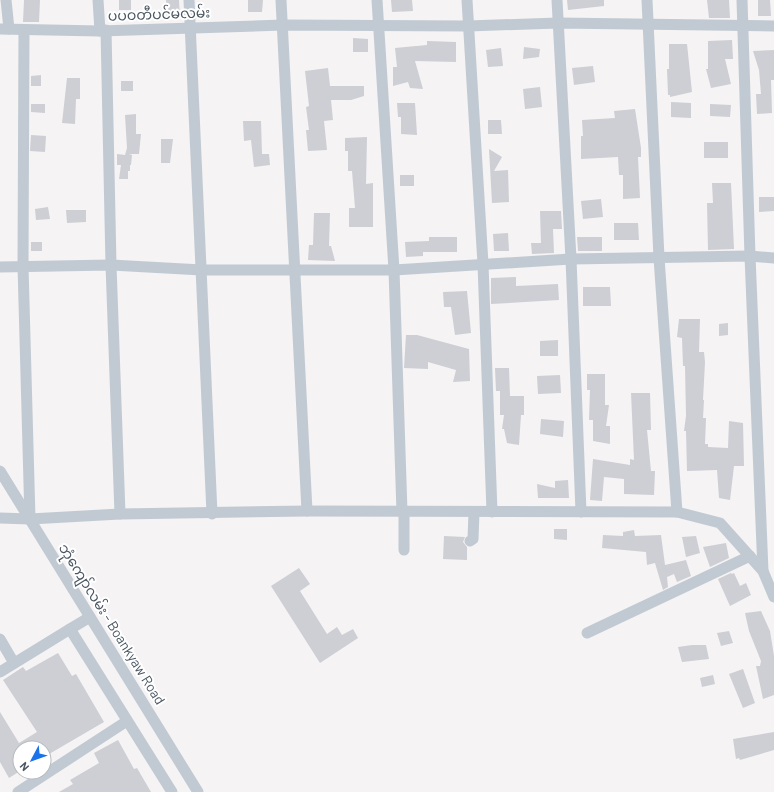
<svg xmlns="http://www.w3.org/2000/svg" width="774" height="792" viewBox="0 0 774 792" font-family="Barlow,'Noto Sans Myanmar',sans-serif">
  <style>
    .building { fill: #cdcfd5 }
    .lines { fill: none; stroke-linecap: round; stroke-linejoin: round }
    .street { stroke: #c1cad2; stroke-width: 11 }
    .labels { text-anchor: middle; stroke-width: 4; stroke-linejoin: round; paint-order: stroke }
    .street-label { font-size: 14px; fill: #4a5661; stroke: #fff }
  </style>
  <rect width="100%" height="100%" fill="#f5f3f3"/>
  <g class="building">
    <path d="M24 0H40L39 22H23Z"/>
    <rect x="119" y="0" width="12" height="10"/>
    <path d="M166 0H179L180 18H167Z"/>
    <path d="M248 0H263L262 12H248Z"/>
    <path d="M391 0H412L413 11 392 12Z"/>
    <path d="M567 0H604V6L568 10Z"/>
    <path d="M707 0H729L730 18H709Z"/>
    <path d="M758 0H770L771 16H758Z"/>
    <path d="M353 38 368 39V52H353Z"/>
    <path d="M732 40 733 59H725L731 84 711 88 706 69H708V41Z"/>
    <path d="M427 41 456 42V62L415 61 423 89 410 88 408 82 393 86V67H397L395 48 427 45Z"/>
    <path d="M669 44H687L692 92 670 97V95H668L667 69H669Z"/>
    <path d="M524 47 540 49 539 57 523 59Z"/>
    <path d="M501 48 503 66 488 67 486 50Z"/>
    <path d="M774 50V80H771L772 113 757 114 756 94H761L759 70 753 51Z"/>
    <path d="M593 66 595 82 574 85 572 68Z"/>
    <path d="M328 68 330 86H364V96L351 100H331L333 120 324 121 327 150 308 151 306 130H309L306 107 309 106 305 71Z"/>
    <path d="M41 75V86H31V76Z"/>
    <path d="M67 78H80V99H76L75 124 62 123Z"/>
    <rect x="121" y="81" width="12" height="10"/>
    <path d="M540 87 542 107 525 109 523 89Z"/>
    <path d="M671 102 691 103V118L671 117Z"/>
    <path d="M397 103H415L417 135 401 134V117H398Z"/>
    <path d="M31 104H45V113L31 112Z"/>
    <path d="M710 104 731 105 730 117 710 116Z"/>
    <path d="M635 109 641 148V157H638L640 198 623 199V175H619L618 157 581 159V136H583L582 120 615 118 614 111Z"/>
    <path d="M136 114V134H141L139 154H129L132 155 131 165H130V171H128V179H119L121 165H117V154L125 155 127 148 125 115Z"/>
    <path d="M488 120H501L502 134H488Z"/>
    <path d="M243 121H261L262 154H269L270 165 254 167 251 140 244 141Z"/>
    <path d="M31 135 46 136 45 152 30 151Z"/>
    <path d="M367 137 366 184 373 183V227H349V208H355L352 171H348V151H345V138Z"/>
    <path d="M161 139H173L170 163H161Z"/>
    <rect x="704" y="142" width="24" height="16"/>
    <path d="M489 149 502 157 494 171 508 170 509 202 492 203Z"/>
    <rect x="400" y="175" width="14" height="11"/>
    <path d="M712 183H731L734 249 708 250 707 203H713Z"/>
    <path d="M759 197H774V211L759 212Z"/>
    <path d="M601 199 603 217 583 219 581 201Z"/>
    <path d="M48 207 50 219 36 220 35 209Z"/>
    <path d="M66 210H86V222L67 223Z"/>
    <path d="M540 211H561L562 229H553L554 253 532 254 531 243H541Z"/>
    <path d="M314 213H330L329 246H331L335 261 308 260 309 245H313Z"/>
    <path d="M614 223H638L639 240H614Z"/>
    <path d="M508 233 509 251H494L493 234Z"/>
    <path d="M429 237H457V252H423V256L406 257 405 242 429 241Z"/>
    <path d="M577 237H602V251H578Z"/>
    <rect x="31" y="242" width="11" height="9"/>
    <path d="M516 277V286L558 284 559 300 491 304V278Z"/>
    <path d="M583 287H610L611 306H583Z"/>
    <path d="M467 291 471 333 455 335 451 307H444L443 292Z"/>
    <path d="M679 319H700L699 352H704L705 362 703 400H704L703 418H706L705 444H708V447L728 448 729 421 743 423 744 466H734L730 500 719 498 717 470 687 471 686 431H684L686 416 685 366H683L682 338 677 337Z"/>
    <path d="M728 323V335L719 336V324Z"/>
    <path d="M406 335H417L469 349 470 381 453 382 456 370 428 362V369L404 368Z"/>
    <path d="M558 340V356H540V341Z"/>
    <path d="M495 368H509L510 396H524V415H521L519 445 507 443 504 429H502L504 415H500V391H496Z"/>
    <path d="M587 374H605V405H609L606 426H610V444L593 441V420H589L590 390H587Z"/>
    <path d="M560 375 561 393 538 394 537 376Z"/>
    <path d="M631 393H650L651 430H647L651 471H655L654 495 624 494V479L604 477 602 501 590 500 593 459 630 465V459L634 460Z"/>
    <path d="M541 419 564 421 563 437 540 434Z"/>
    <path d="M568 480 569 498H538L537 484 555 488V481Z"/>
    <path d="M554 529H567V540L554 539Z"/>
    <path d="M634 530 635 536 661 535 665 565 686 560 691 576 677 582 674 574 667 577 668 587 663 590 655 563 647 565 646 552 602 548 603 535 623 536V532Z"/>
    <path d="M444 536 465 537 463 542 467 547V560L443 559Z"/>
    <path d="M696 536 700 553 686 557 682 537Z"/>
    <path d="M726 543 729 558 710 567 703 547Z"/>
    <path d="M299 568 310 584 300 591 327 634 337 627 342 635 353 629 358 638 320 663 271 586Z"/>
    <path d="M731 573 732 574 734 573 740 586 746 583 751 595 730 606 718 579Z"/>
    <path d="M761 611 770 631 774 656V695L763 699 756 666H760L761 661 749 631 745 613Z"/>
    <path d="M729 631 733 643 721 646 717 633Z"/>
    <path d="M692 645H706L709 659 682 662 678 647Z"/>
    <path d="M58 653 72 676 76 674 104 722 44 757V748H20V771L9 778 0 762V712L19 743 37 732 3 680 23 667 26 671Z"/>
    <path d="M743 669 755 703 743 708 729 674Z"/>
    <path d="M713 675 715 684 702 687 700 678Z"/>
    <path d="M774 732V750L740 760 739 758 736 759 733 739Z"/>
    <path d="M118 740 134 769 137 768 151 792H59L73 784 70 780 99 763 94 753Z"/>
  </g>
  <g class="lines">
    <g class="street">
      <path d="M6 0 9 29"/>
      <path d="M98 0 100 31"/>
      <path d="M189 0 212 514"/>
      <path d="M281 0 307 511"/>
      <path d="M377 0 394 270 402 512"/>
      <path d="M467 0 483 264 492 512"/>
      <path d="M557 0 571 259 581 512"/>
      <path d="M647 0 659 258 677 512"/>
      <path d="M742 0 750 256 763 571"/>
      <path d="M0 29 100 31 283 25 468 26 558 23 774 26"/>
      <path d="M24 30 23 266 30 519"/>
      <path d="M106 30 111 265 120 514"/>
      <path d="M0 267 111 265 202 270H394L571 259 750 256 774 258"/>
      <path d="M0 471 198 792"/>
      <path d="M0 518 30 519 120 514 307 511 677 512 720 523 763 571 774 597"/>
      <path d="M470 541 473 539 474 512"/>
      <path d="M404 550V512"/>
      <path d="M70 629 90 617"/>
      <path d="M587 633 750 556"/>
      <path d="M0 639 14 663"/>
      <path d="M0 672 70 629 172 792"/>
      <path d="M18 792 127 721"/>
    </g>
  </g>
  <g class="labels">
    <g class="street-label">
      <text transform="translate(159 14) rotate(-2)" y="5">ပပဝတီပင်မလမ်း</text>
      <text transform="translate(112 624) rotate(58)" y="5">ဘုံကျော်လမ်း - Boankyaw Road</text>
    </g>
  </g>
  <g transform="translate(32 760) rotate(229)"><circle r="19" fill="#ffffff" stroke="#b7bbc0"/>
  <path d="M0-3L7 15L0 10L-7 15Z" fill="#1a73e8"/>
  <text y="-6" font-size="11" font-weight="bold" text-anchor="middle" fill="#4a5661">N</text>
  </g>
</svg>
